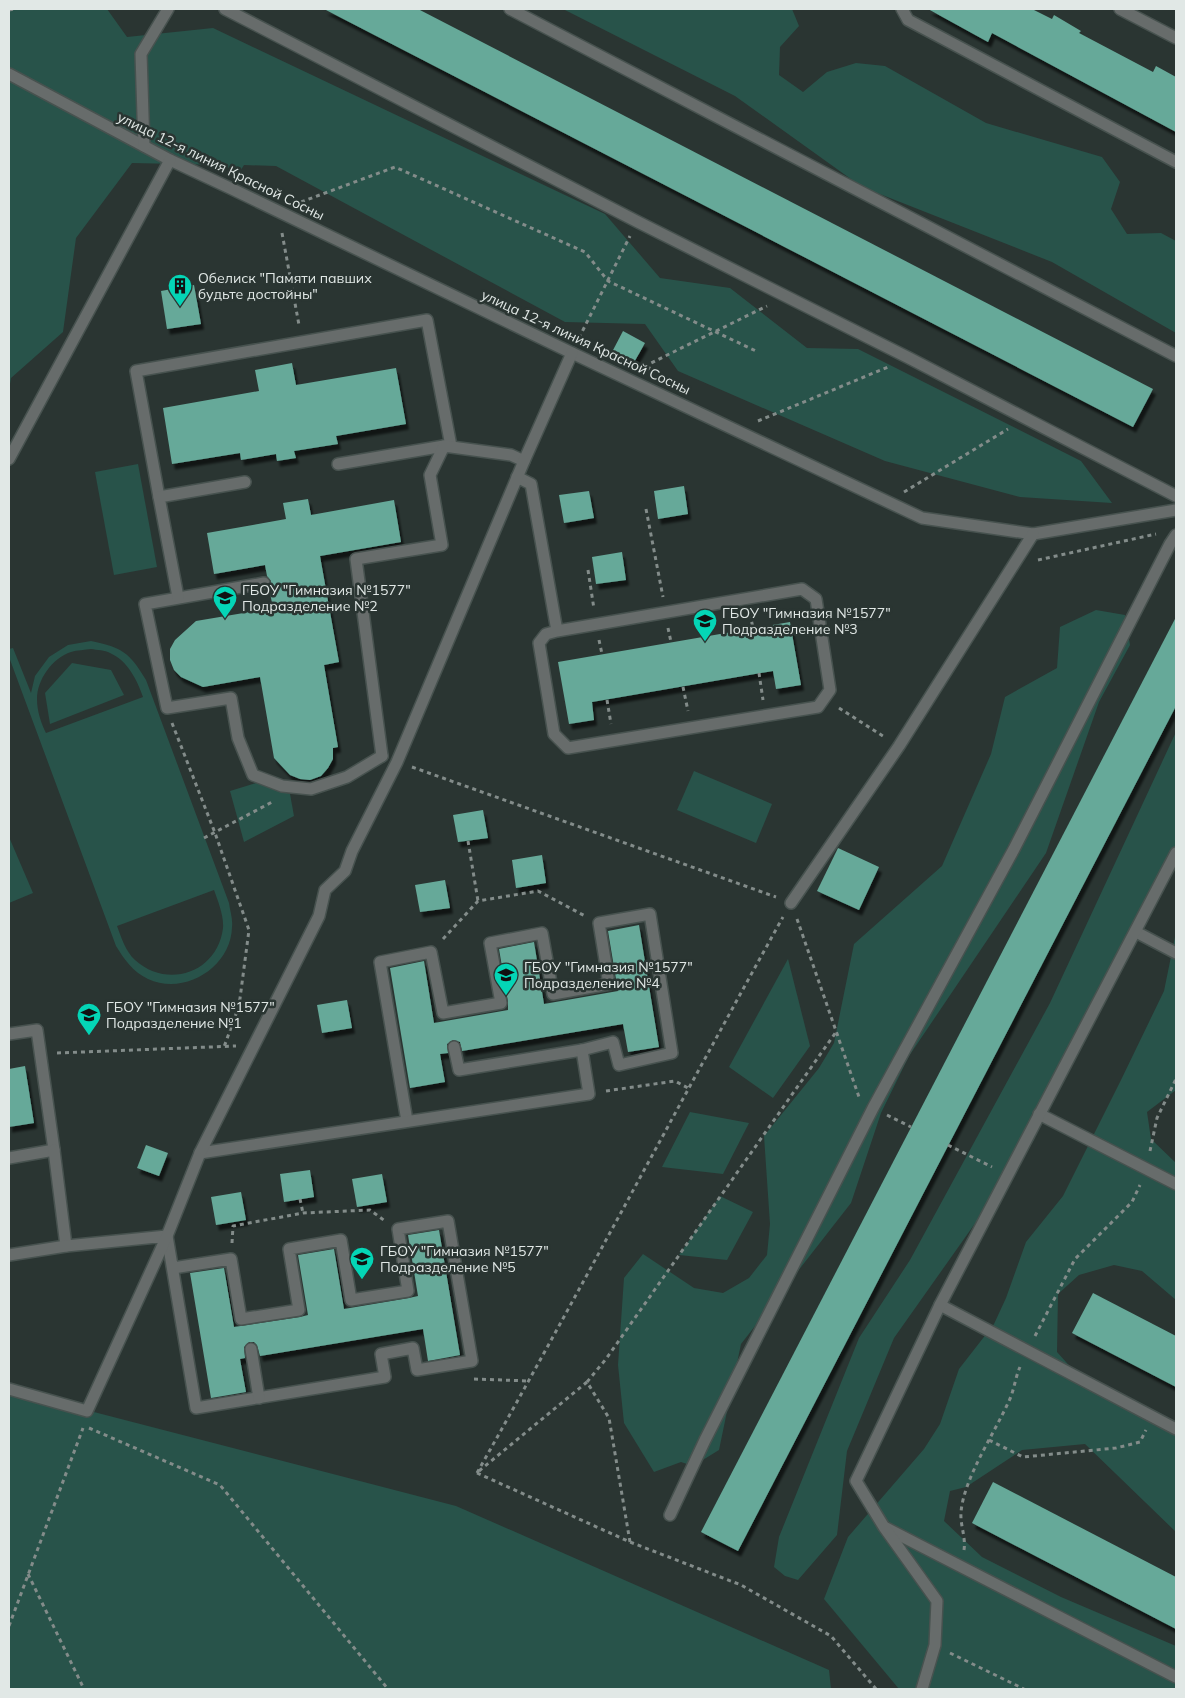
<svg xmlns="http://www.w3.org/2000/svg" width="1185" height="1698" viewBox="0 0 1185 1698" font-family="Mulish,sans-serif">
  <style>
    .green { fill: #28534a; fill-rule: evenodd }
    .building { fill: #66a999; filter: url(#shadow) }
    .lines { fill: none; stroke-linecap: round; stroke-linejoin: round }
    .service-casing { stroke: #47524f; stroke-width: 14 }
    .path { stroke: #838c8a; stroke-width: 3; stroke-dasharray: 4 4; stroke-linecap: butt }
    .service { stroke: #676c6b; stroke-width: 11 }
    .labels { text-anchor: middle; stroke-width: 5; stroke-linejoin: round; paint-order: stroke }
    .street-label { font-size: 14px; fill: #e1e8e6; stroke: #2a3532 }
    .poi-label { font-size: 14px; fill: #e1e8e6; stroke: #2a3532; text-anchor: start }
  </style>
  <defs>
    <filter id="shadow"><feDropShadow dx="3" dy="5.5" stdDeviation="1" flood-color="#0009"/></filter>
  </defs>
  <rect width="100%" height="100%" fill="#2a3532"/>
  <g class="green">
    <path d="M9 9H107L127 37 213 28 605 214 660 278 730 288 807 348 858 349 1081 461 1112 503 1020 497 885 461 678 371 645 324 565 322 276 166 244 165 239 173 223 165 132 163 76 238 63 332 11 378 9 390Z"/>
    <path d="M563 9H792L799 26 780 47 779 75 803 92 827 72 856 63 885 66 986 123 1102 157 1120 182 1111 209 1127 234 1161 233 1176 241V333L1052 262 862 187 735 96Z"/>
    <path d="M138 464 157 567 114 575 95 472Z"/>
    <path d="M1096 610 1125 615 1130 645 1099 702 1046 853 909 1056 881 1113 851 1203 741 1344 719 1450 693 1466 681 1462 654 1472 624 1423 618 1365 624 1278 643 1254 694 1288 723 1293 749 1278 767 1255 770 1224 764 1136 819 1068 834 1043 854 944 942 866 991 754 1005 697 1057 668 1060 627Z"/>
    <path d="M91 641C123 648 129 652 146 680L229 903C230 911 233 919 232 927 231 967 185 996 148 979 133 972 124 959 116 946L9 657V649L13 648 31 693 35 676 49 657 68 645ZM91 649C97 650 105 650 110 653 128 661 137 680 143 697L46 733C41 723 37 711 37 699 37 680 52 658 71 652 77 650 85 650 91 649ZM214 890C218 901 224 916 223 928 218 972 168 990 135 960 126 952 121 937 117 926Z"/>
    <path d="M72 663 111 670 124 695 50 724 45 693Z"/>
    <path d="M1176 732V867L1136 916 1039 1114 1034 1140 894 1338 847 1451 837 1535 798 1580 785 1576 774 1567 779 1537 859 1338 910 1260 1050 1003Z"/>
    <path d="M694 771 772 804 756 843 677 810Z"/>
    <path d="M256 783 290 794 294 816 244 842 230 791Z"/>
    <path d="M9 837 33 893 9 903Z"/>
    <path d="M1176 932V1090L1147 1112 1151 1139 1176 1163V1300L1142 1271 1114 1265 1079 1275 1058 1294 1057 1352 1075 1372 1176 1426V1532L1085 1444 1022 1450 966 1487 950 1491 944 1521 982 1557 1061 1597 1176 1646V1689H899L824 1599 848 1537 924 1449 940 1424 959 1369 994 1324 1006 1298 1026 1242 1063 1196 1121 1080 1164 991Z"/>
    <path d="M788 959 810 1046 773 1098 729 1067Z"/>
    <path d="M690 1112 749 1123 723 1174 662 1167Z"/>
    <path d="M720 1196 753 1212 727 1260 679 1255Z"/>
    <path d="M9 1390 456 1506 829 1670 831 1689H9Z"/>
  </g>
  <g class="building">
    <path d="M324 9H418L1153 389 1133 427Z"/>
    <path d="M928 9H1032L1052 19 1054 15 1081 31 1079 33 1153 72 1156 66 1176 77V132L992 33 988 42Z"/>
    <path d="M194 285 201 324 167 329 161 291Z"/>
    <path d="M623 331 645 343 632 366 611 354Z"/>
    <path d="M292 363 296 385 396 368 406 424 336 436 338 444 294 451 296 458 277 461 276 454 241 460 240 453 172 464 163 408 259 391 255 370Z"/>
    <path d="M684 486 688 514 658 519 654 491Z"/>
    <path d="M589 491 594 518 564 523 559 495Z"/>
    <path d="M308 499 311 515 394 500 401 542 320 556 339 662 324 665 338 747 333 748V759L328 768 321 776 310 780 300 779 290 775 274 758 260 677 203 687 181 677 174 670 170 660V649L175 640 196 621 273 608 269 588 271 581 267 576 265 565 214 574 207 533 286 519 283 503Z"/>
    <path d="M622 552 626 580 596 584 592 557Z"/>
    <path d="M1176 617V706L738 1551 701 1532Z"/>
    <path d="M790 622 801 685 776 689 773 671 592 702 594 720 569 724 558 662Z"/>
    <path d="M483 810 488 838 458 842 453 815Z"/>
    <path d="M838 848 879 867 859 910 817 891Z"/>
    <path d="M542 855 546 883 516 888 512 860Z"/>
    <path d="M445 880 450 908 420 912 415 885Z"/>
    <path d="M639 925 659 1047 628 1052 623 1024 462 1051 460 1042 453 1040 447 1044 448 1053 440 1054 445 1082 410 1088 390 968 424 961 434 1023 508 1010V1002L499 949 534 942 544 1004 618 991 608 931Z"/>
    <path d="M347 1000 352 1028 322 1033 317 1005Z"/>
    <path d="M25 1066 34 1123 9 1127V1069Z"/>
    <path d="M146 1145 168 1153 159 1176 137 1168Z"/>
    <path d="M310 1170 314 1197 284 1202 280 1174Z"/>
    <path d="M382 1174 387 1202 357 1207 352 1179Z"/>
    <path d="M241 1192 246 1220 216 1225 211 1197Z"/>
    <path d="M439 1230 460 1355 428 1361 423 1329 260 1356 257 1345 254 1342H249L244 1347 245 1358 240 1359 246 1392 211 1398 190 1273 224 1268 234 1327 300 1317 308 1315 298 1255 334 1249 344 1309 409 1298 418 1296 408 1235Z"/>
    <path d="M1093 1293 1176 1336V1387L1072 1333Z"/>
    <path d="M993 1482 1176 1577V1629L972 1523Z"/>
  </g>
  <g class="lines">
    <defs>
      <g id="service">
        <path d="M225 9 638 222 909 358 1176 496"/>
        <path d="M510 9 1176 356"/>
        <path d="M902 9 908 20 1176 162"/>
        <path d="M1120 9 1176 38"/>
        <path d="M9 74 170 160 232 189 572 353 922 518 1033 534 1176 510"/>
        <path d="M144 146 141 54 168 9"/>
        <path d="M9 459 170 160"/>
        <path d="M338 464 444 446"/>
        <path d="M517 477 531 484 557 631 546 634 539 643 554 734 568 748 818 707 830 690 816 599 802 589 557 631"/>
        <path d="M159 497 136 371 427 320 451 446"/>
        <path d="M264 583 145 604 167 708 231 698 238 738 253 775 282 786 311 789 347 777 382 756"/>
        <path d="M178 597 159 497 245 482"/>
        <path d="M382 756 356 559 442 545 430 475 444 446 511 455 524 461"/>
        <path d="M791 903 899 746 1033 534"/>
        <path d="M1136 932 1176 953"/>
        <path d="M9 1034 37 1030 54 1150 9 1158"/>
        <path d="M1039 1114 1176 1184"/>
        <path d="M407 1121 380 962 431 952 443 1013 501 1003 490 943 542 933 553 994 609 984 599 923 650 914 672 1053 619 1065 613 1042 582 1050 459 1070 454 1047"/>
        <path d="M54 1150 66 1246"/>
        <path d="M200 1153 589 1094 582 1050"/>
        <path d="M9 1255 66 1246 167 1236 196 1408 385 1377 381 1354 413 1348 417 1370 472 1361 448 1221 398 1229 408 1291 351 1300 341 1240 289 1249 299 1310 241 1319 231 1259 173 1268"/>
        <path d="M940 1305 1176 1429"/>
        <path d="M251 1349 259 1398"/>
        <path d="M9 1389 87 1411 167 1236 200 1153 319 916 325 890 345 871 352 851 397 762 524 461 572 353"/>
        <path d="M670 1515 705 1440 873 1108 1014 849 1170 544 1176 535"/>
        <path d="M886 1528 1176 1677"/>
        <path d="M922 1689 935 1645 937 1601 884 1527 856 1481 940 1305 1176 853"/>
      </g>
    </defs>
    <use href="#service" class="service-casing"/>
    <g class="path">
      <path d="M9 10 15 9"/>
      <path d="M301 202 395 167 585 252 608 281 756 351"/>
      <path d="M282 233 299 325"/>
      <path d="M579 338 630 236"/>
      <path d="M648 370 651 363 767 306"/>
      <path d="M758 421 888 367"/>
      <path d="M904 492 1008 429"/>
      <path d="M646 509 663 597"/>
      <path d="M1038 560 1156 534"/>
      <path d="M588 570 594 609"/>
      <path d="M750 614 753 628"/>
      <path d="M668 628 671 642"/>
      <path d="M599 640 602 654"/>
      <path d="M759 673 763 700"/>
      <path d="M683 687 688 711"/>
      <path d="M607 700 611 724"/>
      <path d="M839 708 886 738"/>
      <path d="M172 723 215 833 249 930 239 1006 224 1047"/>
      <path d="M412 767 776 897"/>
      <path d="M204 838 274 801"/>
      <path d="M468 841 478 901"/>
      <path d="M797 919 859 1097"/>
      <path d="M443 939 478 901 538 891 585 916"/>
      <path d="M57 1053 236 1046"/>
      <path d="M606 1091 675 1081 688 1088"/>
      <path d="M887 1115 911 1127"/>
      <path d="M948 1145 992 1167"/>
      <path d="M1150 1151 1157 1118 1176 1079"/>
      <path d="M300 1199 303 1213"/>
      <path d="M232 1243 233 1226 303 1213 370 1210 385 1221"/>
      <path d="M1035 1336 1075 1259 1132 1202 1140 1185"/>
      <path d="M474 1379 529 1381"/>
      <path d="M89 1428 220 1485 388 1689"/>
      <path d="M989 1440 1023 1457 1116 1448 1140 1442 1146 1430"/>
      <path d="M479 1471 587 1382"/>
      <path d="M477 1473C581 1289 680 1102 783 917"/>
      <path d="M477 1473 630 1542 741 1585 831 1636 876 1689"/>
      <path d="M630 1542 609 1418 587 1382 606 1359 836 1032"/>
      <path d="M964 1550C966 1537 960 1525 961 1512 964 1478 994 1434 1008 1403 1014 1392 1015 1378 1020 1367"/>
      <path d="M28 1574 84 1689"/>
      <path d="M9 1626 83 1428"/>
      <path d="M950 1653 1024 1689"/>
    </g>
    <use href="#service" class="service"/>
  </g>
  <defs>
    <symbol id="building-pin" viewBox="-11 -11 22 30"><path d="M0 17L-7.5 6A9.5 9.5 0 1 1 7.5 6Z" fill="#04d5b6" stroke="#2a3532"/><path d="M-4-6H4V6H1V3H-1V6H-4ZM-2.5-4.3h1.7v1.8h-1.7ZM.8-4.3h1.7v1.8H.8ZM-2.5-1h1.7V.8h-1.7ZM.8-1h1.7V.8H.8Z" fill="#111"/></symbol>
    <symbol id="school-pin" viewBox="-11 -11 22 30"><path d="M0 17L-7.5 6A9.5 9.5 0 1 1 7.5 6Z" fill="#04d5b6" stroke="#2a3532"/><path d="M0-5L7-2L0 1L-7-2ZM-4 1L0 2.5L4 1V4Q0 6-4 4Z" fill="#111"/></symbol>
  </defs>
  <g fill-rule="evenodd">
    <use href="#building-pin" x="166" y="272" width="28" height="38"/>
    <use href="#school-pin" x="211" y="584" width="28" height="38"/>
    <use href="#school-pin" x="691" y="607" width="28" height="38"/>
    <use href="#school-pin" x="492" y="961" width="28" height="38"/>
    <use href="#school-pin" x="75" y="1001" width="28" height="38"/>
    <use href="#school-pin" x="348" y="1245" width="28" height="38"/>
  </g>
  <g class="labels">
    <g class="street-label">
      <text transform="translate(221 166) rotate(26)" y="5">улица 12-я линия Красной Сосны</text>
      <text transform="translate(586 342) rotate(25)" y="5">улица 12-я линия Красной Сосны</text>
    </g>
    <g class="poi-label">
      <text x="198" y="283">Обелиск "Памяти павших<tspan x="198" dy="16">будьте достойны"</tspan></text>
      <text x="242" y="595">ГБОУ "Гимназия №1577"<tspan x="242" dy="16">Подразделение №2</tspan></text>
      <text x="722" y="618">ГБОУ "Гимназия №1577"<tspan x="722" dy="16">Подразделение №3</tspan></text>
      <text x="524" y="972">ГБОУ "Гимназия №1577"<tspan x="524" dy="16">Подразделение №4</tspan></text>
      <text x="106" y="1012">ГБОУ "Гимназия №1577"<tspan x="106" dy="16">Подразделение №1</tspan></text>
      <text x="380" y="1256">ГБОУ "Гимназия №1577"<tspan x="380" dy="16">Подразделение №5</tspan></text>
    </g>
  </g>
  <rect width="1185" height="1698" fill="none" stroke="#e1e8e6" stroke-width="20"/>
</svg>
